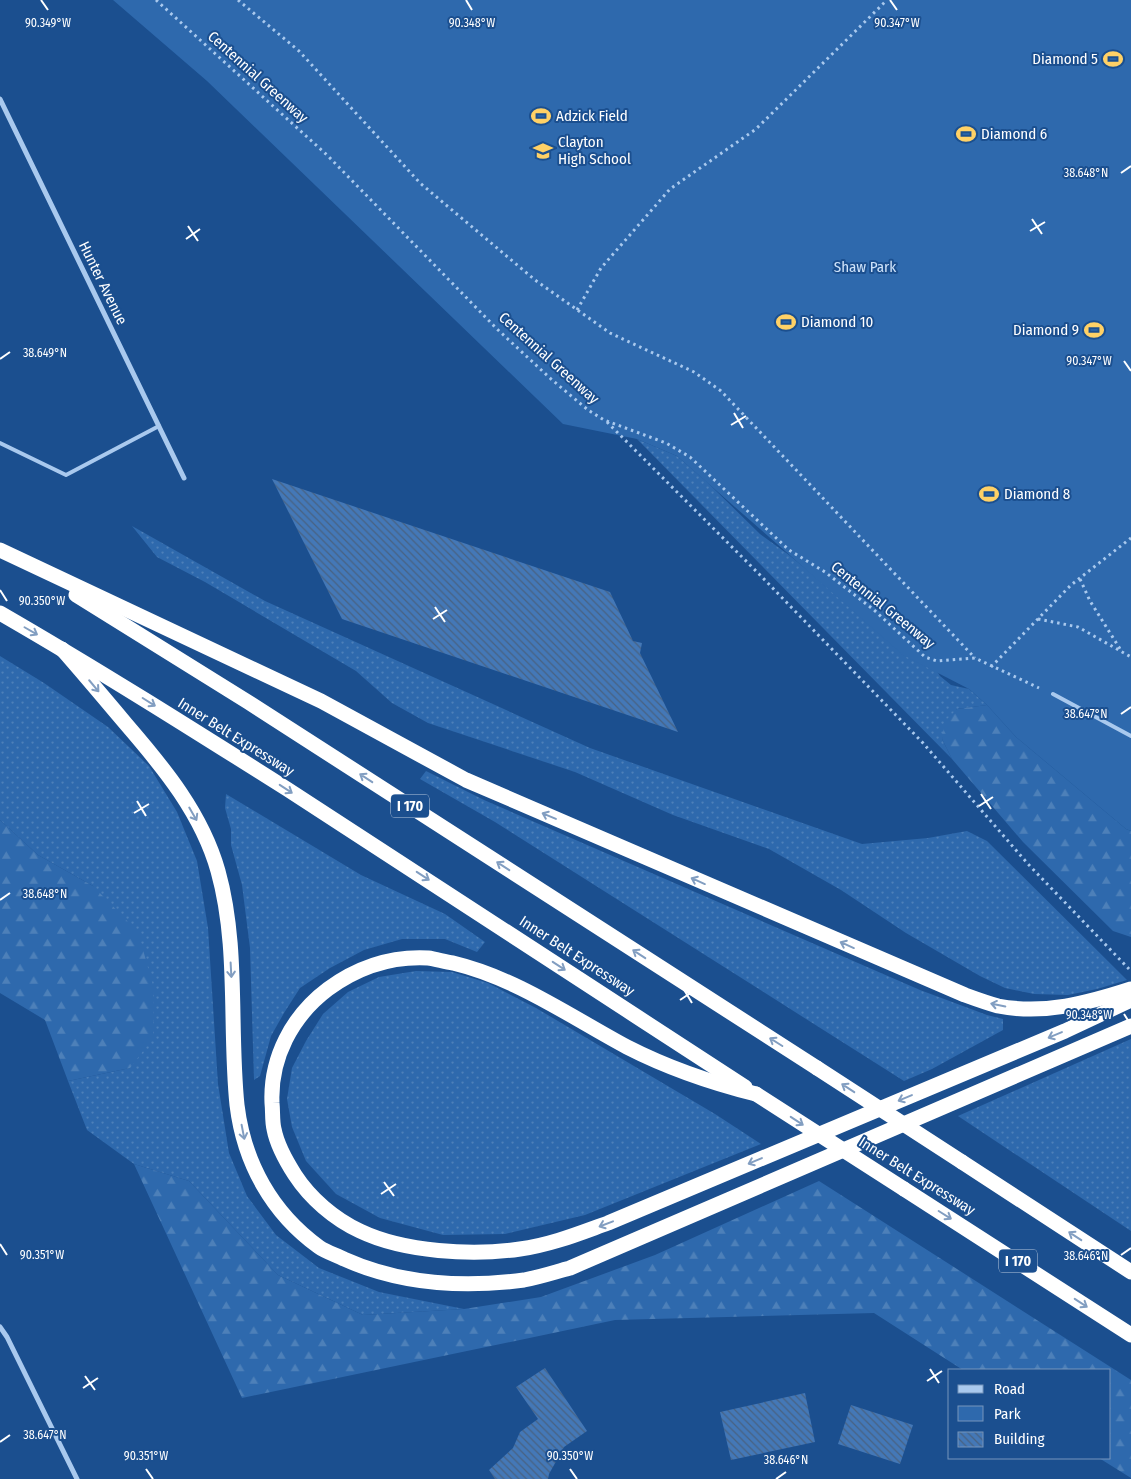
<svg xmlns="http://www.w3.org/2000/svg" width="1131" height="1479" viewBox="0 0 1131 1479" font-family="'Fira Sans Condensed',sans-serif">
  <style>
    .grass { fill: url(#grass-dots) }
    .forest { fill: url(#forest-firs) }
    .green { fill: #2e69ad }
    .building { fill: url(#building-back-hatch) }
    .lines { fill: none; stroke-linecap: round; stroke-linejoin: round }
    .path { stroke: #a9c9ee; stroke-width: 3; stroke-dasharray: 2.5 4; stroke-linecap: butt }
    .service { stroke: #a9c9ee; stroke-width: 4 }
    .minor { stroke: #a9c9ee; stroke-width: 5 }
    .motorway { stroke: #fff; stroke-width: 15 }
    .motorway-bridge { stroke: #fff; stroke-width: 15 }
    .oneway { stroke: #829ec1 }
    .ticks { fill: none; stroke: #fff; stroke-width: 2 }
    .labels { text-anchor: middle; stroke-width: 4; stroke-linejoin: round; paint-order: stroke }
    .shield { fill: #1b4f8f; stroke: #bbcadd; stroke-width: 1 }
    .shield-label { font-size: 14px; font-weight: bold; fill: #fff }
    .poi-label { font-size: 15px; fill: #fff; stroke: #1b4f8f; text-anchor: start }
    .street-label { font-size: 15px; fill: #fff; stroke: #1b4f8f }
    .park-label { font-size: 15px; fill: #cfe3fa; stroke: #1b4f8f }
    .ticks-label { font-size: 12px; text-anchor: middle; fill: #fff; stroke: #1b4f8f; stroke-width: 4; stroke-linejoin: round; paint-order: stroke }
  </style>
  <defs>
    <pattern id="grass-dots" width="8" height="8" patternUnits="userSpaceOnUse" patternTransform="scale(1.25)"><rect width="8" height="8" fill="#2e69ad"/><path d="M2 2h.1M6 6h.1" fill="none" stroke="#4d80b9" stroke-width="1.8" stroke-linecap="round"/></pattern>
    <pattern id="forest-firs" width="22" height="20" patternUnits="userSpaceOnUse" patternTransform="scale(1.25)"><rect width="22" height="20" fill="#2e69ad"/><path d="M5 1l3.5 6h-7zM16 11l3.5 6h-7z" fill="#4d80b9"/></pattern>
    <pattern id="building-back-hatch" width="6" height="6" patternUnits="userSpaceOnUse" patternTransform="scale(1.25)"><rect width="6" height="6" fill="#4478b7"/><path d="M-1 5l2 2M0 0l6 6M5-1l2 2" fill="none" stroke="#486282"/></pattern>
  </defs>
  <rect width="100%" height="100%" fill="#1b4f8f"/>
  <g class="grass">
    <path d="M637 439 677 456 707 482 760 534 789 555 817 578 852 601 933 665 940 676 951 685 969 689 987 705 957 709 942 739 952 759Z"/>
    <path d="M132 526 265 601 590 748 862 844 928 838 967 831 987 841 1127 980 1097 989 1068 995 1034 994 1005 988 980 976 906 933 841 890 769 849 673 815 575 772 428 723 392 703 356 671 205 582 157 557Z"/>
    <path d="M0 656 44 683 108 727 149 766 177 812 197 861 208 928 218 1084 229 1153 247 1196 276 1235 319 1268 379 1292 464 1309 363 1315 278 1275 189 1181 134 1164 87 1130 68 1081 130 1068 93 886 38 855 0 820Z"/>
    <path d="M426 771 484 800 920 990 987 1015 1003 1019V1030L932 1069 904 1081 495 822 420 779Z"/>
    <path d="M226 794 361 875 445 914 485 942 477 952 445 939H402L364 950 330 968 300 988 284 1013 271 1036 260 1076 254 1080 250 948 242 885 231 845V829L225 808Z"/>
    <path d="M416 971 452 972 488 983 536 1008 715 1114 761 1144 585 1215 505 1234 443 1235 380 1218 336 1194 306 1161 292 1127 287 1099 292 1068 306 1041 323 1014 348 992 379 977Z"/>
    <path d="M1131 1039V1231L958 1116Z"/>
  </g>
  <g class="forest">
    <path d="M987 705 1016 737 1126 829 1131 831V937L1113 931 1023 842 952 759 942 739 945 721 957 709Z"/>
    <path d="M0 820 38 855 93 886 138 932 154 989 153 1038 130 1068 68 1081 45 1020 0 993Z"/>
    <path d="M134 1164 189 1181 278 1275 363 1315 464 1309 541 1297 655 1255 819 1181 1131 1380V1478L1099 1458H1110V1370H963L874 1313 615 1320 242 1398Z"/>
  </g>
  <path class="green" d="M113 0H1131V831L1126 829 1016 737 987 705 969 689 903 655 677 456 637 439 563 424 207 81Z"/>
  <g class="building">
    <path d="M272 479 610 592 633 641 642 643 640 653 678 732 342 619Z"/>
    <path d="M545 1368 587 1431 564 1447 549 1474 548 1479H495L489 1470 513 1448 520 1432 538 1419 516 1387Z"/>
    <path d="M805 1393 815 1442 731 1460 720 1412Z"/>
    <path d="M851 1405 913 1425 900 1464 838 1444Z"/>
  </g>
  <g class="lines">
    <g class="path">
      <path d="M156 0 327 155 497 329 551 379 588 410 604 420 666 443 690 457 789 550 825 572 874 610 925 657 937 661 975 658 1039 688"/>
      <path d="M238 0 299 51 420 183 535 280 610 333 694 372 721 391 975 658"/>
      <path d="M577 310 601 268 670 189 756 129 887 0"/>
      <path d="M607 422 761 576 923 743 1028 864 1129 969"/>
      <path d="M1080 579 1090 601 1122 652"/>
      <path d="M1038 619 1078 627 1131 657"/>
      <path d="M991 667 1071 585 1131 538"/>
    </g>
    <g class="service">
      <path d="M0 443 66 475 159 426"/>
      <path d="M1053 694 1131 736"/>
    </g>
    <g class="minor">
      <path d="M0 99 184 478"/>
      <path d="M0 1327 7 1337 77 1479"/>
    </g>
    <g class="motorway">
      <path d="M0 550 321 701 466 780 965 995C976 999 987 1003 998 1006 1044 1015 1088 1003 1131 989"/>
      <path d="M76 595 248 702 817 1068"/>
      <path d="M0 613C97 669 192 729 287 789 440 887 592 988 745 1087"/>
      <path d="M62 649C84 674 105 699 126 724 164 768 202 814 218 871 239 946 229 1027 237 1105 244 1163 272 1213 319 1247 326 1252 336 1255 344 1259 400 1284 464 1288 524 1280 540 1277 555 1272 570 1268L1131 1026"/>
      <path d="M756 1094C712 1083 668 1068 627 1047 571 1017 516 978 453 963 445 962 436 959 428 958 391 956 358 967 328 989 292 1016 270 1058 272 1103 273 1112 272 1121 274 1129 277 1145 286 1161 295 1175 310 1198 334 1219 360 1231 404 1252 472 1256 520 1249 551 1245 580 1233 608 1223L1065 1031 1131 1000"/>
      <path d="M962 1162 1131 1272"/>
      <path d="M904 1189 1131 1335"/>
    </g>
    <g class="motorway-bridge">
      <path d="M817 1068 962 1162"/>
      <path d="M756 1094 904 1189"/>
    </g>
  </g>
  <defs><path id="oneway-shaft" d="M-6 0H5M1.5-3L5.5 0L1.5 3" fill="none" stroke-width="1.6" stroke-linecap="round" stroke-linejoin="round" transform="scale(1.25)"/></defs>
  <g class="oneway">
    <use href="#oneway-shaft" transform="translate(31 631) rotate(30)"/>
    <use href="#oneway-shaft" transform="translate(94 686) rotate(50)"/>
    <use href="#oneway-shaft" transform="translate(149 702) rotate(32)"/>
    <use href="#oneway-shaft" transform="translate(366 778) rotate(-147)"/>
    <use href="#oneway-shaft" transform="translate(286 789) rotate(33)"/>
    <use href="#oneway-shaft" transform="translate(193 814) rotate(60)"/>
    <use href="#oneway-shaft" transform="translate(549 816) rotate(-157)"/>
    <use href="#oneway-shaft" transform="translate(503 866) rotate(-147)"/>
    <use href="#oneway-shaft" transform="translate(423 876) rotate(33)"/>
    <use href="#oneway-shaft" transform="translate(698 881) rotate(-156)"/>
    <use href="#oneway-shaft" transform="translate(847 945) rotate(-156)"/>
    <use href="#oneway-shaft" transform="translate(639 954) rotate(-147)"/>
    <use href="#oneway-shaft" transform="translate(559 966) rotate(33)"/>
    <use href="#oneway-shaft" transform="translate(231 970) rotate(87)"/>
    <use href="#oneway-shaft" transform="translate(998 1005) rotate(-168)"/>
    <use href="#oneway-shaft" transform="translate(1055 1035) rotate(157)"/>
    <use href="#oneway-shaft" transform="translate(776 1042) rotate(-148)"/>
    <use href="#oneway-shaft" transform="translate(848 1088) rotate(-147)"/>
    <use href="#oneway-shaft" transform="translate(905 1098) rotate(157)"/>
    <use href="#oneway-shaft" transform="translate(797 1121) rotate(33)"/>
    <use href="#oneway-shaft" transform="translate(243 1132) rotate(79)"/>
    <use href="#oneway-shaft" transform="translate(755 1161) rotate(157)"/>
    <use href="#oneway-shaft" transform="translate(945 1215) rotate(32)"/>
    <use href="#oneway-shaft" transform="translate(606 1224) rotate(159)"/>
    <use href="#oneway-shaft" transform="translate(1075 1236) rotate(-147)"/>
    <use href="#oneway-shaft" transform="translate(1081 1303) rotate(33)"/>
  </g>
  <path class="ticks" d="M41 0 48 10M466 0 472 10M890 0 897 10M1121 173 1131 166M1032 219 1042 234M188 226 198 241M1030 231 1045 222M186 239 200 229M0 359 10 352M1124 361 1131 371M734 413 743 428M731 425 746 416M0 590 7 601M435 607 445 622M433 619 447 610M1121 714 1131 707M981 794 991 809M137 801 146 816M979 806 993 797M134 813 149 804M0 900 10 893M683 988 692 1003M680 1000 695 990M1124 1014 1131 1025M384 1182 394 1196M381 1194 396 1184M0 1244 7 1255M1121 1255 1131 1248M930 1369 939 1383M85 1376 95 1390M927 1381 942 1371M83 1388 98 1378M0 1442 10 1435M146 1469 153 1479M570 1469 577 1479M776 1479 786 1472"/>
  <defs>
    <symbol id="stadium-bare" viewBox="-9 -9 18 18"><path d="M0-5a6.5 5 0 1 0 0 10a6.5 5 0 1 0 0-10ZM-3.5-1.8h7v3.6h-7Z" fill="#ffd166" stroke="#1b4f8f" stroke-width="2.5" paint-order="stroke"/></symbol>
    <symbol id="school-bare" viewBox="-9 -9 18 18"><path d="M0-5L7-2L0 1L-7-2ZM-4 1L0 2.5L4 1V4Q0 6-4 4Z" fill="#ffd166" stroke="#1b4f8f" stroke-width="2.5" paint-order="stroke"/></symbol>
  </defs>
  <g fill-rule="evenodd">
    <use href="#stadium-bare" x="1099" y="45" width="28" height="28"/>
    <use href="#stadium-bare" x="527" y="102" width="28" height="28"/>
    <use href="#stadium-bare" x="952" y="120" width="28" height="28"/>
    <use href="#school-bare" x="529" y="137" width="28" height="28"/>
    <use href="#stadium-bare" x="772" y="308" width="28" height="28"/>
    <use href="#stadium-bare" x="1080" y="316" width="28" height="28"/>
    <use href="#stadium-bare" x="975" y="480" width="28" height="28"/>
  </g>
  <g class="labels">
    <g class="shield">
      <rect x="391" y="794.5" width="38" height="23" rx="4"/>
      <rect x="999" y="1249.5" width="38" height="23" rx="4"/>
    </g>
    <g class="shield-label">
      <text x="410" y="811">I 170</text>
      <text x="1018" y="1266">I 170</text>
    </g>
    <g class="poi-label">
      <text x="1098" y="64" text-anchor="end">Diamond 5</text>
      <text x="556" y="121">Adzick Field</text>
      <text x="981" y="139">Diamond 6</text>
      <text x="558" y="147">Clayton<tspan x="558" dy="17">High School</tspan></text>
      <text x="801" y="327">Diamond 10</text>
      <text x="1079" y="335" text-anchor="end">Diamond 9</text>
      <text x="1004" y="499">Diamond 8</text>
    </g>
    <g class="street-label">
      <text transform="translate(258 77) rotate(42)" y="5">Centennial Greenway</text>
      <text transform="translate(103 283) rotate(64)" y="5">Hunter Avenue</text>
      <text transform="translate(549 358) rotate(42)" y="5">Centennial Greenway</text>
      <text transform="translate(883 605) rotate(39)" y="5">Centennial Greenway</text>
      <text transform="translate(236 737) rotate(32)" y="5">Inner Belt Expressway</text>
      <text transform="translate(577 956) rotate(33)" y="5">Inner Belt Expressway</text>
      <text transform="translate(917 1176) rotate(32)" y="5">Inner Belt Expressway</text>
    </g>
    <g class="park-label">
      <text x="865" y="272">Shaw Park</text>
    </g>
  </g>
  <g class="ticks-label">
    <text x="48" y="27">90.349°W</text>
    <text x="472" y="27">90.348°W</text>
    <text x="897" y="27">90.347°W</text>
    <text x="1086" y="177">38.648°N</text>
    <text x="45" y="357">38.649°N</text>
    <text x="1089" y="365">90.347°W</text>
    <text x="42" y="605">90.350°W</text>
    <text x="1086" y="718">38.647°N</text>
    <text x="45" y="898">38.648°N</text>
    <text x="1089" y="1019">90.348°W</text>
    <text x="42" y="1259">90.351°W</text>
    <text x="1086" y="1260">38.646°N</text>
    <text x="45" y="1439">38.647°N</text>
    <text x="146" y="1460">90.351°W</text>
    <text x="570" y="1460">90.350°W</text>
    <text x="786" y="1464">38.646°N</text>
  </g>
  <rect x="948" y="1369" width="162" height="90" fill="#1b4f8f" stroke="#7695bc"/>
  <rect x="958" y="1385" width="25" height="8" fill="#a9c9ee" stroke="#7695bc"/>
  <text x="994" y="1394" font-size="15" fill="#ffffff">Road</text>
  <rect x="958" y="1406" width="25" height="15" fill="#2e69ad" stroke="#7695bc"/>
  <text x="994" y="1419" font-size="15" fill="#ffffff">Park</text>
  <rect x="958" y="1432" width="25" height="15" fill="url(#building-back-hatch)" stroke="#7695bc"/>
  <text x="994" y="1444" font-size="15" fill="#ffffff">Building</text>
</svg>
